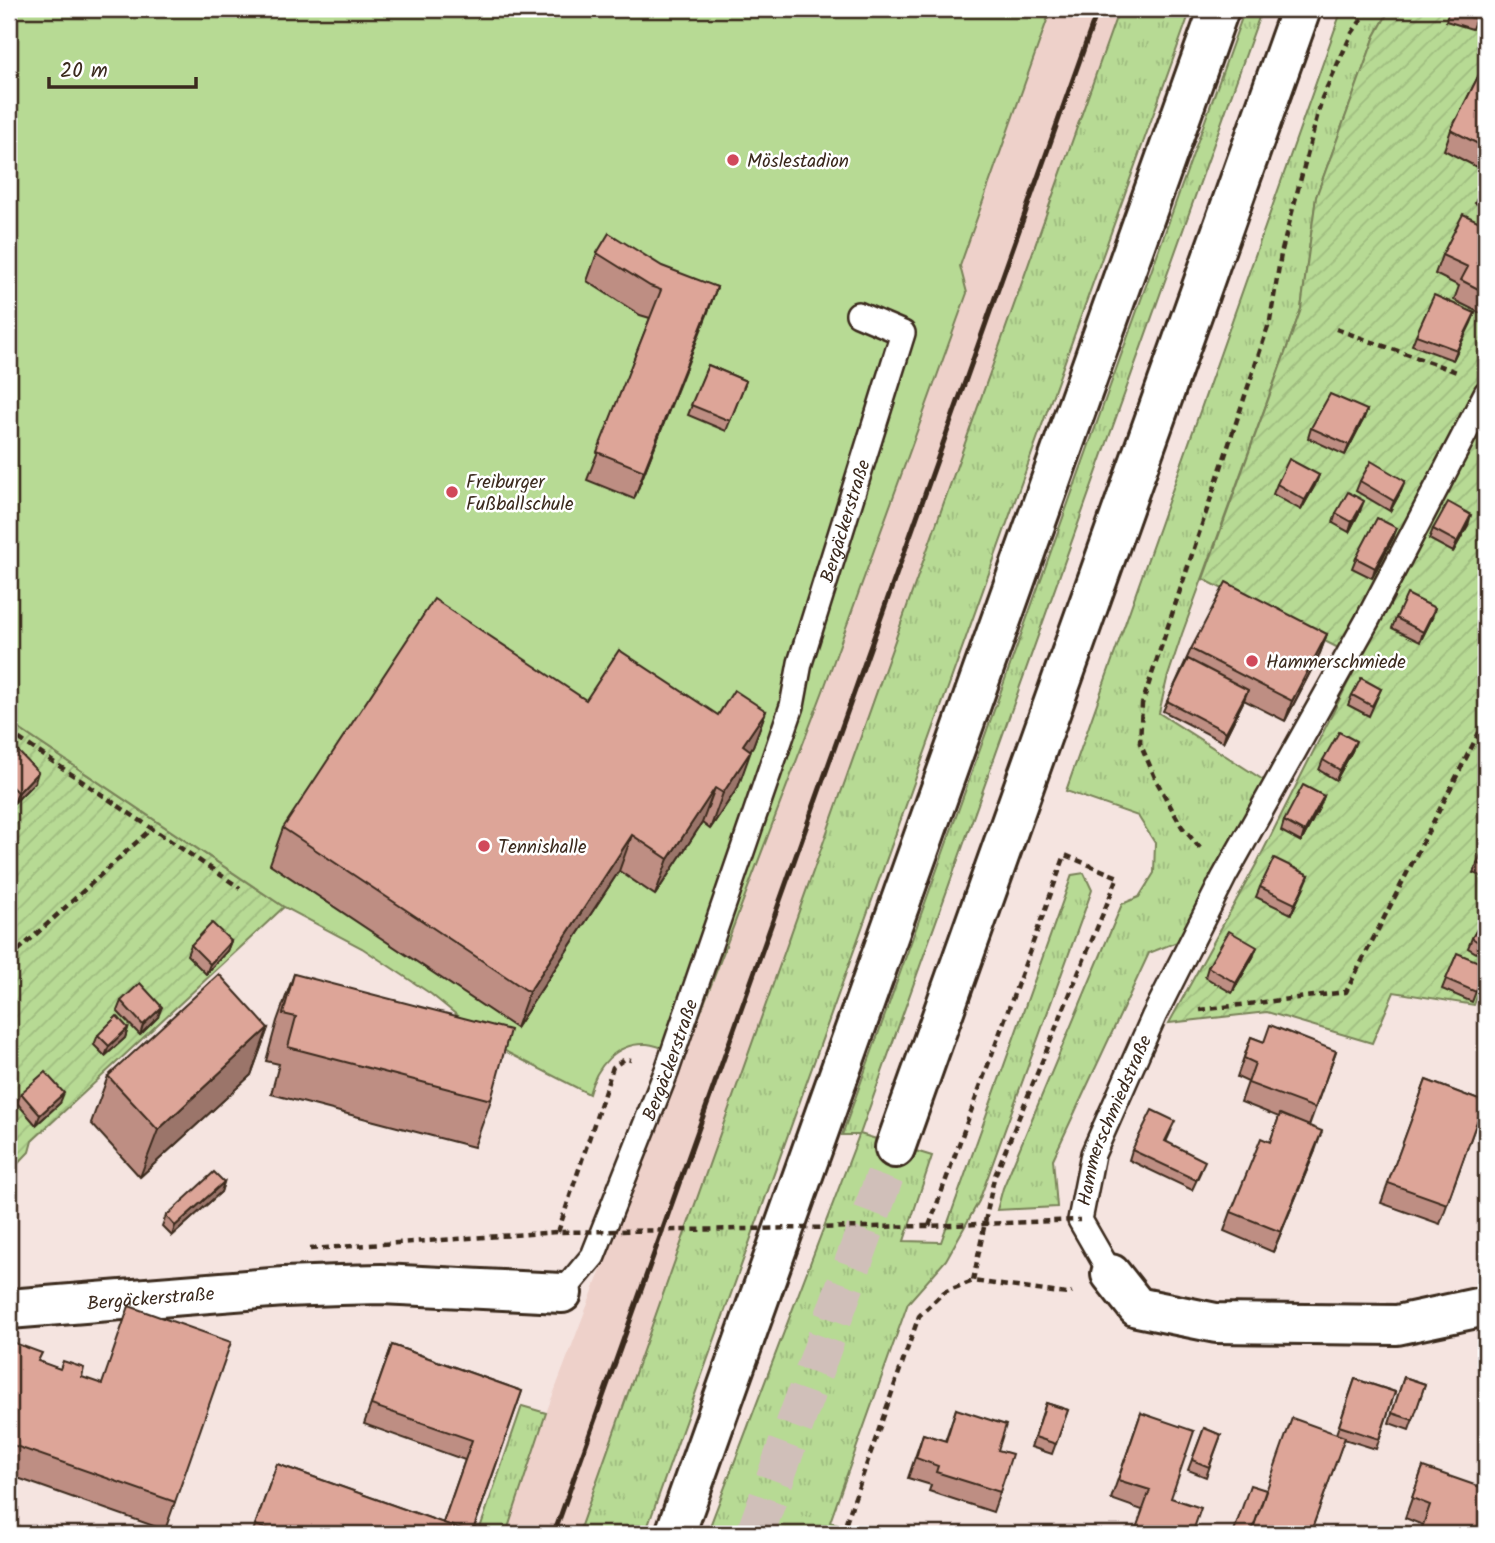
<svg xmlns="http://www.w3.org/2000/svg" width="1495" height="1543" viewBox="0 0 1495 1543" font-family="Kalam,sans-serif">
  <style>
    .built { fill: #eed1ca }
    .grass { fill: url(#grass-tufts); stroke: #798259; stroke-width: 2 }
    .garden { fill: url(#garden-furrows); stroke: #798259; stroke-width: 2 }
    .pitch { fill: #b7da94; stroke: #798259; stroke-width: 2 }
    .lines { fill: none; stroke-linecap: round; stroke-linejoin: round }
    .highway-tunnel { stroke: #d0bfb9; stroke-width: 38; stroke-dasharray: 38 19; stroke-linecap: butt }
    .lane-casing { stroke: #3b2a1e; stroke-width: 28 }
    .street-casing { stroke: #3b2a1e; stroke-width: 44 }
    .highway-casing { stroke: #3b2a1e; stroke-width: 44 }
    .path { stroke: #3b2a1e; stroke-width: 4.5; stroke-dasharray: 7 5; stroke-linecap: butt }
    .lane { stroke: #fff; stroke-width: 23 }
    .street { stroke: #fff; stroke-width: 38 }
    .highway { stroke: #fff; stroke-width: 38 }
    .rail { stroke: #3b2a1e; stroke-width: 5 }
    .path-bridge { stroke: #3b2a1e; stroke-width: 4.5; stroke-dasharray: 7 5; stroke-linecap: butt }
    .wall { fill: #be8e83; stroke: #3b2a1e; stroke-width: 2 }
    .shaded-wall { fill: #9b746a; stroke: #3b2a1e; stroke-width: 2 }
    .building { fill: #dda598; stroke: #3b2a1e; stroke-width: 2 }
    .poi-dot { fill: #d1495b; stroke: #fff; stroke-width: 2.5 }
    .labels { text-anchor: middle; stroke-width: 5; stroke-linejoin: round; paint-order: stroke }
    .poi-label { font-size: 19px; fill: #3b2a1e; stroke: #fff; text-anchor: start }
    .street-label { font-size: 19px; fill: #3b2a1e; stroke: #fff }
  </style>
  <defs>
    <pattern id="grass-tufts" width="24" height="20" patternUnits="userSpaceOnUse" patternTransform="scale(1.75)"><rect width="24" height="20" fill="#b7da94"/><path d="M3 7l-1-3M5 7V3M7 7l1-3M15 17l-1-3M17 17v-4M19 17l1-3" fill="none" stroke="#9ebb7f"/></pattern>
    <pattern id="garden-furrows" width="10" height="10" patternUnits="userSpaceOnUse" patternTransform="scale(1.75)"><rect width="10" height="10" fill="#b7da94"/><path d="M-1 1l2-2M0 10L10 0M9 11l2-2" fill="none" stroke="#9ebb7f"/></pattern>
  </defs>
  <rect width="100%" height="100%" fill="#f5e4e0"/>
  <filter id="ink" filterUnits="userSpaceOnUse"><feTurbulence type="fractalNoise" baseFrequency=".0143" numOctaves="2"/><feDisplacementMap in="SourceGraphic" scale="14" xChannelSelector="R" yChannelSelector="G"/><feConvolveMatrix kernelMatrix="1 2 1 2 8 2 1 2 1" color-interpolation-filters="sRGB"/></filter>
  <g filter="url(#ink)">
    <path class="built" d="M1051 9H1119L578 1534H506L546 1413 823 691 967 294 960 266Z"/>
    <g class="grass">
      <path d="M1119 9H1191L645 1534H578Z"/>
      <path d="M1245 9H1262L860 1134 932 1156 904 1241 941 1242 1072 875 1084 873 1092 890 979 1201 946 1260 908 1303 830 1522 859 1529 858 1534H707L859 1135H842Z"/>
      <path d="M1342 9H1390L1375 36 1316 197 1301 309 1182 634 1167 679 1159 713 1268 783 1177 942 1149 953 1053 1159 1057 1207 997 1210 1003 1188 1122 904 1139 897 1154 873 1155 843 1138 816 1066 791Z"/>
      <path d="M522 1406 546 1413 506 1534H478Z"/>
    </g>
    <g class="garden">
      <path d="M1390 9H1486V972L1474 1005 1394 992 1372 1043 1267 1012 1169 1023 1258 861 1360 659 1203 579 1301 309 1316 197 1375 36Z"/>
      <path d="M9 722 284 907 32 1141 29 1152 9 1173Z"/>
    </g>
    <path class="pitch" d="M9 9H1051L960 266 967 293 823 691 684 1056C672 1052 659 1045 647 1044 616 1042 596 1067 589 1094L495 1046 431 994 362 948 284 907 9 722Z"/>
    <g class="lines">
      <path class="highway-tunnel" d="M755 1534 895 1148"/>
      <defs>
        <g id="lane">
          <path id="s1" d="M1111 1274 1080 1220 1093 1154 1154 1016 1224 877 1367 621 1486 393"/>
          <path id="s2" d="M562 1293 593 1256 667 1070 792 706 800 663 903 333 858 314"/>
        </g>
        <g id="street">
          <path d="M1111 1274 1137 1307 1216 1323 1397 1325 1486 1306"/>
          <path id="s3" d="M9 1309 284 1287 340 1285 381 1284 562 1293"/>
        </g>
        <g id="highway">
          <path d="M895 1148 1301 9"/>
          <path d="M675 1534 1219 9"/>
        </g>
      </defs>
      <use href="#lane" class="lane-casing"/>
      <use href="#street" class="street-casing"/>
      <use href="#highway" class="highway-casing"/>
      <g class="path">
        <path d="M1336 329 1457 372"/>
        <path d="M9 732 240 888"/>
        <path d="M1200 848 1182 827 1157 782 1140 743 1142 704 1270 321 1281 254 1322 98 1352 33 1369 9"/>
        <path d="M9 959 152 828"/>
        <path d="M1200 1010 1346 992 1486 719"/>
        <path d="M929 1226 1065 855 1118 877 994 1178 973 1281"/>
        <path d="M558 1232 613 1067 625 1059 631 1060"/>
        <path d="M842 1534 919 1316 944 1292 973 1281 1067 1294 1072 1292"/>
      </g>
      <use href="#lane" class="lane"/>
      <use href="#street" class="street"/>
      <use href="#highway" class="highway"/>
      <path class="rail" d="M554 1534 1098 9"/>
      <path class="path-bridge" d="M310 1249 558 1232 929 1226 1080 1220"/>
    </g>
    <g class="wall">
      <path d="M167 9H180L178 13Z"/>
      <path d="M1449 9H1479L1472 29 1446 21Z"/>
      <path d="M1486 61V172L1444 150 1451 130Z"/>
      <path d="M1486 178V208L1475 203Z"/>
      <path d="M1486 225V316L1454 300 1459 286 1435 274 1442 255Z"/>
      <path d="M597 253 717 287 634 499 587 480 650 318 640 315 587 281Z"/>
      <path d="M1475 313 1453 360 1412 345 1416 335Z"/>
      <path d="M708 365 746 381 726 431 688 415Z"/>
      <path d="M1367 410 1363 420 1345 455 1308 438 1311 428Z"/>
      <path d="M1319 475 1315 485 1301 510 1273 494 1277 484Z"/>
      <path d="M1360 481H1405L1401 491 1390 511 1356 491Z"/>
      <path d="M1360 511 1349 532 1333 523 1336 513Z"/>
      <path d="M1468 525 1453 552 1429 539 1433 529Z"/>
      <path d="M1393 538 1372 578 1352 568 1356 558Z"/>
      <path d="M1396 618H1432L1420 642 1392 628Z"/>
      <path d="M1327 634 1320 653 1285 721 1244 700 1223 742 1163 711 1191 649Z"/>
      <path d="M1381 689 1369 716 1348 705 1352 695Z"/>
      <path d="M586 700 718 715 766 711 753 746 750 750 738 787 710 829 702 823 655 895 619 871 516 1028 270 864 283 828Z"/>
      <path d="M1352 751 1336 780 1319 770 1323 760Z"/>
      <path d="M9 752 35 782 14 803 9 798Z"/>
      <path d="M1324 796 1320 806 1301 842 1281 831 1284 821Z"/>
      <path d="M1486 844V878L1473 873Z"/>
      <path d="M1309 875 1291 914 1256 897 1260 887Z"/>
      <path d="M1486 914V956L1485 958 1468 948 1472 938Z"/>
      <path d="M231 941 227 951 206 974 187 955 191 945Z"/>
      <path d="M1253 957 1232 993 1205 977 1208 967Z"/>
      <path d="M1486 965 1472 1002 1442 989 1446 979Z"/>
      <path d="M294 974 491 1100 474 1147 271 1094 279 1064 266 1061 277 1021Z"/>
      <path d="M121 1001 158 1017 140 1035 117 1011Z"/>
      <path d="M128 1028 125 1038 105 1056 94 1045 98 1035Z"/>
      <path d="M268 1028 251 1075 140 1177 91 1123 108 1076Z"/>
      <path d="M1251 1037 1264 1042 1336 1051 1309 1126 1315 1151 1273 1252 1224 1231 1231 1212 1270 1142 1279 1117 1241 1102 1248 1082 1237 1077Z"/>
      <path d="M1426 1080 1484 1102 1440 1224 1381 1203Z"/>
      <path d="M21 1093 60 1103 36 1125 17 1103Z"/>
      <path d="M1171 1131 1166 1142 1201 1171 1192 1190 1129 1160 1132 1150Z"/>
      <path d="M224 1182 221 1192 172 1236 162 1226 166 1216Z"/>
      <path d="M9 1341 39 1362 82 1377 175 1502 165 1530 9 1475Z"/>
      <path d="M392 1345 522 1391 472 1534H252L277 1464 443 1523 465 1460 364 1424Z"/>
      <path d="M1404 1377 1425 1384 1409 1430 1389 1423Z"/>
      <path d="M1355 1379 1395 1392 1376 1449 1344 1439 1310 1534H1233L1266 1490 1336 1434Z"/>
      <path d="M1046 1403 1068 1410 1052 1454 1031 1447Z"/>
      <path d="M956 1409 998 1450 1000 1492 993 1512 929 1491 931 1485 908 1478 923 1434 945 1441Z"/>
      <path d="M1141 1413 1171 1498 1142 1510 1111 1499Z"/>
      <path d="M1204 1428 1221 1435 1206 1477 1188 1470Z"/>
      <path d="M1423 1467 1482 1534 1421 1531 1423 1525 1405 1518Z"/>
    </g>
    <g class="shaded-wall">
      <path d="M717 287 707 315 634 499 644 471Z"/>
      <path d="M1475 313 1471 323 1453 360 1457 350Z"/>
      <path d="M1367 410 1363 420 1345 455 1349 445Z"/>
      <path d="M1319 475 1315 485 1301 510 1305 500Z"/>
      <path d="M1405 481 1401 491 1390 511 1394 501Z"/>
      <path d="M1364 501 1360 511 1349 532 1352 522Z"/>
      <path d="M1471 515 1468 525 1453 552 1457 542Z"/>
      <path d="M1397 528 1393 538 1372 578 1375 568Z"/>
      <path d="M1435 608 1432 618 1420 642 1423 632Z"/>
      <path d="M1327 634 1320 653 1285 721 1292 701Z"/>
      <path d="M1248 690 1244 700 1223 742 1226 732Z"/>
      <path d="M766 711 753 746 730 781 743 745Z"/>
      <path d="M1356 741 1352 751 1336 780 1340 770Z"/>
      <path d="M751 751 738 787 710 829 723 793Z"/>
      <path d="M38 772 35 782 14 803 18 793Z"/>
      <path d="M715 788 702 823 655 895 668 859Z"/>
      <path d="M1324 796 1320 806 1301 842 1304 832Z"/>
      <path d="M632 835 619 871 516 1028 529 992Z"/>
      <path d="M1309 875 1305 885 1291 914 1295 904Z"/>
      <path d="M231 941 227 951 206 974 210 964Z"/>
      <path d="M1257 947 1253 957 1232 993 1236 983Z"/>
      <path d="M162 1007 158 1017 140 1035 143 1025Z"/>
      <path d="M128 1028 125 1038 105 1056 109 1046Z"/>
      <path d="M268 1028 251 1075 140 1177 158 1130Z"/>
      <path d="M64 1093 60 1103 36 1125 40 1115Z"/>
      <path d="M1322 1131 1315 1151 1273 1252 1281 1232Z"/>
      <path d="M17 1144 14 1154 9 1159V1152Z"/>
      <path d="M224 1182 221 1192 172 1236 175 1226Z"/>
    </g>
    <g class="building">
      <path d="M1450 9H1479L1476 19 1450 11Z"/>
      <path d="M1486 61V148L1451 130Z"/>
      <path d="M1486 178V197L1479 193Z"/>
      <path d="M1463 214 1486 225V293L1461 280 1468 267 1442 255Z"/>
      <path d="M609 233 662 266 717 287 644 471 597 452 661 290 650 286 597 253Z"/>
      <path d="M1434 295 1475 313 1457 350 1416 335Z"/>
      <path d="M708 365 746 381 730 421 691 405Z"/>
      <path d="M1330 394 1367 410 1349 445 1311 428Z"/>
      <path d="M1289 459 1319 475 1305 500 1277 484Z"/>
      <path d="M1371 461 1405 481 1394 501 1360 481Z"/>
      <path d="M1348 492 1364 501 1352 522 1336 513Z"/>
      <path d="M1448 502 1471 515 1457 542 1433 529Z"/>
      <path d="M1377 518 1397 528 1375 568 1356 558Z"/>
      <path d="M1226 582 1327 634 1292 701 1191 649Z"/>
      <path d="M1407 594 1435 608 1423 632 1396 618Z"/>
      <path d="M434 599 586 700 619 650 718 715 734 690 766 711 743 745 751 751 723 793 715 788 668 859 632 835 529 992 283 828Z"/>
      <path d="M1188 659 1248 690 1226 732 1167 701Z"/>
      <path d="M1361 678 1381 689 1372 706 1352 695Z"/>
      <path d="M1339 732 1356 741 1340 770 1323 760Z"/>
      <path d="M14 747 38 772 18 793 9 784V752Z"/>
      <path d="M1303 785 1324 796 1304 832 1284 821Z"/>
      <path d="M1486 844V867L1477 863Z"/>
      <path d="M1274 858 1309 875 1295 904 1260 887Z"/>
      <path d="M1486 914V947L1472 938Z"/>
      <path d="M212 923 231 941 210 964 191 945Z"/>
      <path d="M1229 931 1257 947 1236 983 1208 967Z"/>
      <path d="M1457 953 1486 965 1476 992 1446 979Z"/>
      <path d="M219 974 268 1028 158 1130 108 1076Z"/>
      <path d="M294 974 510 1030 491 1100 288 1047 296 1017 283 1014Z"/>
      <path d="M140 983 162 1007 143 1025 121 1001Z"/>
      <path d="M117 1016 128 1028 109 1046 98 1035Z"/>
      <path d="M1270 1025 1336 1051 1315 1108 1248 1083 1255 1063 1244 1058 1251 1037 1264 1042Z"/>
      <path d="M45 1072 64 1093 40 1115 21 1093Z"/>
      <path d="M1426 1080 1484 1102 1447 1204 1388 1183Z"/>
      <path d="M1152 1110 1175 1121 1165 1141 1205 1161 1196 1180 1132 1150Z"/>
      <path d="M1280 1114 1322 1131 1281 1232 1231 1212 1261 1138 1270 1142Z"/>
      <path d="M9 1135 17 1144 9 1152Z"/>
      <path d="M214 1172 224 1182 175 1226 166 1216Z"/>
      <path d="M129 1306 231 1342 175 1502 10 1444 9 1448V1341L42 1353 38 1361 60 1369 63 1361 84 1368 82 1377 102 1384Z"/>
      <path d="M392 1345 522 1391 472 1533 443 1523 472 1440 371 1405Z"/>
      <path d="M1404 1377 1425 1384 1413 1420 1392 1413Z"/>
      <path d="M1355 1379 1395 1392 1379 1439 1339 1426Z"/>
      <path d="M1046 1403 1068 1410 1056 1444 1035 1437Z"/>
      <path d="M956 1409 1006 1425 998 1450 1012 1454 1000 1492 936 1472 938 1466 916 1458 923 1434 946 1441Z"/>
      <path d="M1141 1413 1194 1431 1171 1498 1201 1508 1192 1534H1134L1150 1490 1118 1480Z"/>
      <path d="M1292 1418 1345 1437 1310 1534H1263L1252 1531Z"/>
      <path d="M1204 1428 1221 1435 1209 1467 1192 1460Z"/>
      <path d="M277 1464 472 1533V1534H282L255 1525Z"/>
      <path d="M1423 1467 1486 1489V1521L1482 1534H1413L1415 1529 1421 1531 1430 1505 1412 1498Z"/>
      <path d="M1250 1485 1266 1490 1251 1534H1233Z"/>
    </g>
  </g>
  <g class="poi-dot">
    <circle cx="733" cy="160" r="7"/>
    <circle cx="452" cy="492" r="7"/>
    <circle cx="1252" cy="661" r="7"/>
    <circle cx="484" cy="846" r="7"/>
  </g>
  <g class="labels">
    <g class="poi-label">
      <text x="747" y="167">Möslestadion</text>
      <text x="466" y="488">Freiburger<tspan x="466" dy="22">Fußballschule</tspan></text>
      <text x="1266" y="668">Hammerschmiede</text>
      <text x="498" y="853">Tennishalle</text>
    </g>
    <g class="street-label">
      <text dy="7" stroke="none"><textPath href="#s2" startOffset="826">Bergäckerstraße</textPath></text>
      <text dy="7" stroke="none"><textPath href="#s2" startOffset="259">Bergäckerstraße</textPath></text>
      <text dy="7" stroke="none"><textPath href="#s1" startOffset="168">Hammerschmiedstraße</textPath></text>
      <text dy="7" stroke="none"><textPath href="#s3" startOffset="142">Bergäckerstraße</textPath></text>
    </g>
  </g>
  <rect width="1495" height="1543" fill="none" stroke="#fff" stroke-width="35"/>
  <rect x="18" y="18" width="1460" height="1508" fill="none" stroke="#3b2a1e" stroke-width="2.5" filter="url(#ink)"/>
  <path d="M49 77v10h147v-10" fill="none" stroke="#3b2a1e" stroke-width="3.5"/>
  <text x="60" y="77" font-size="21" fill="#3b2a1e" stroke="#ffffff" stroke-width="5" paint-order="stroke">20 m</text>
</svg>
